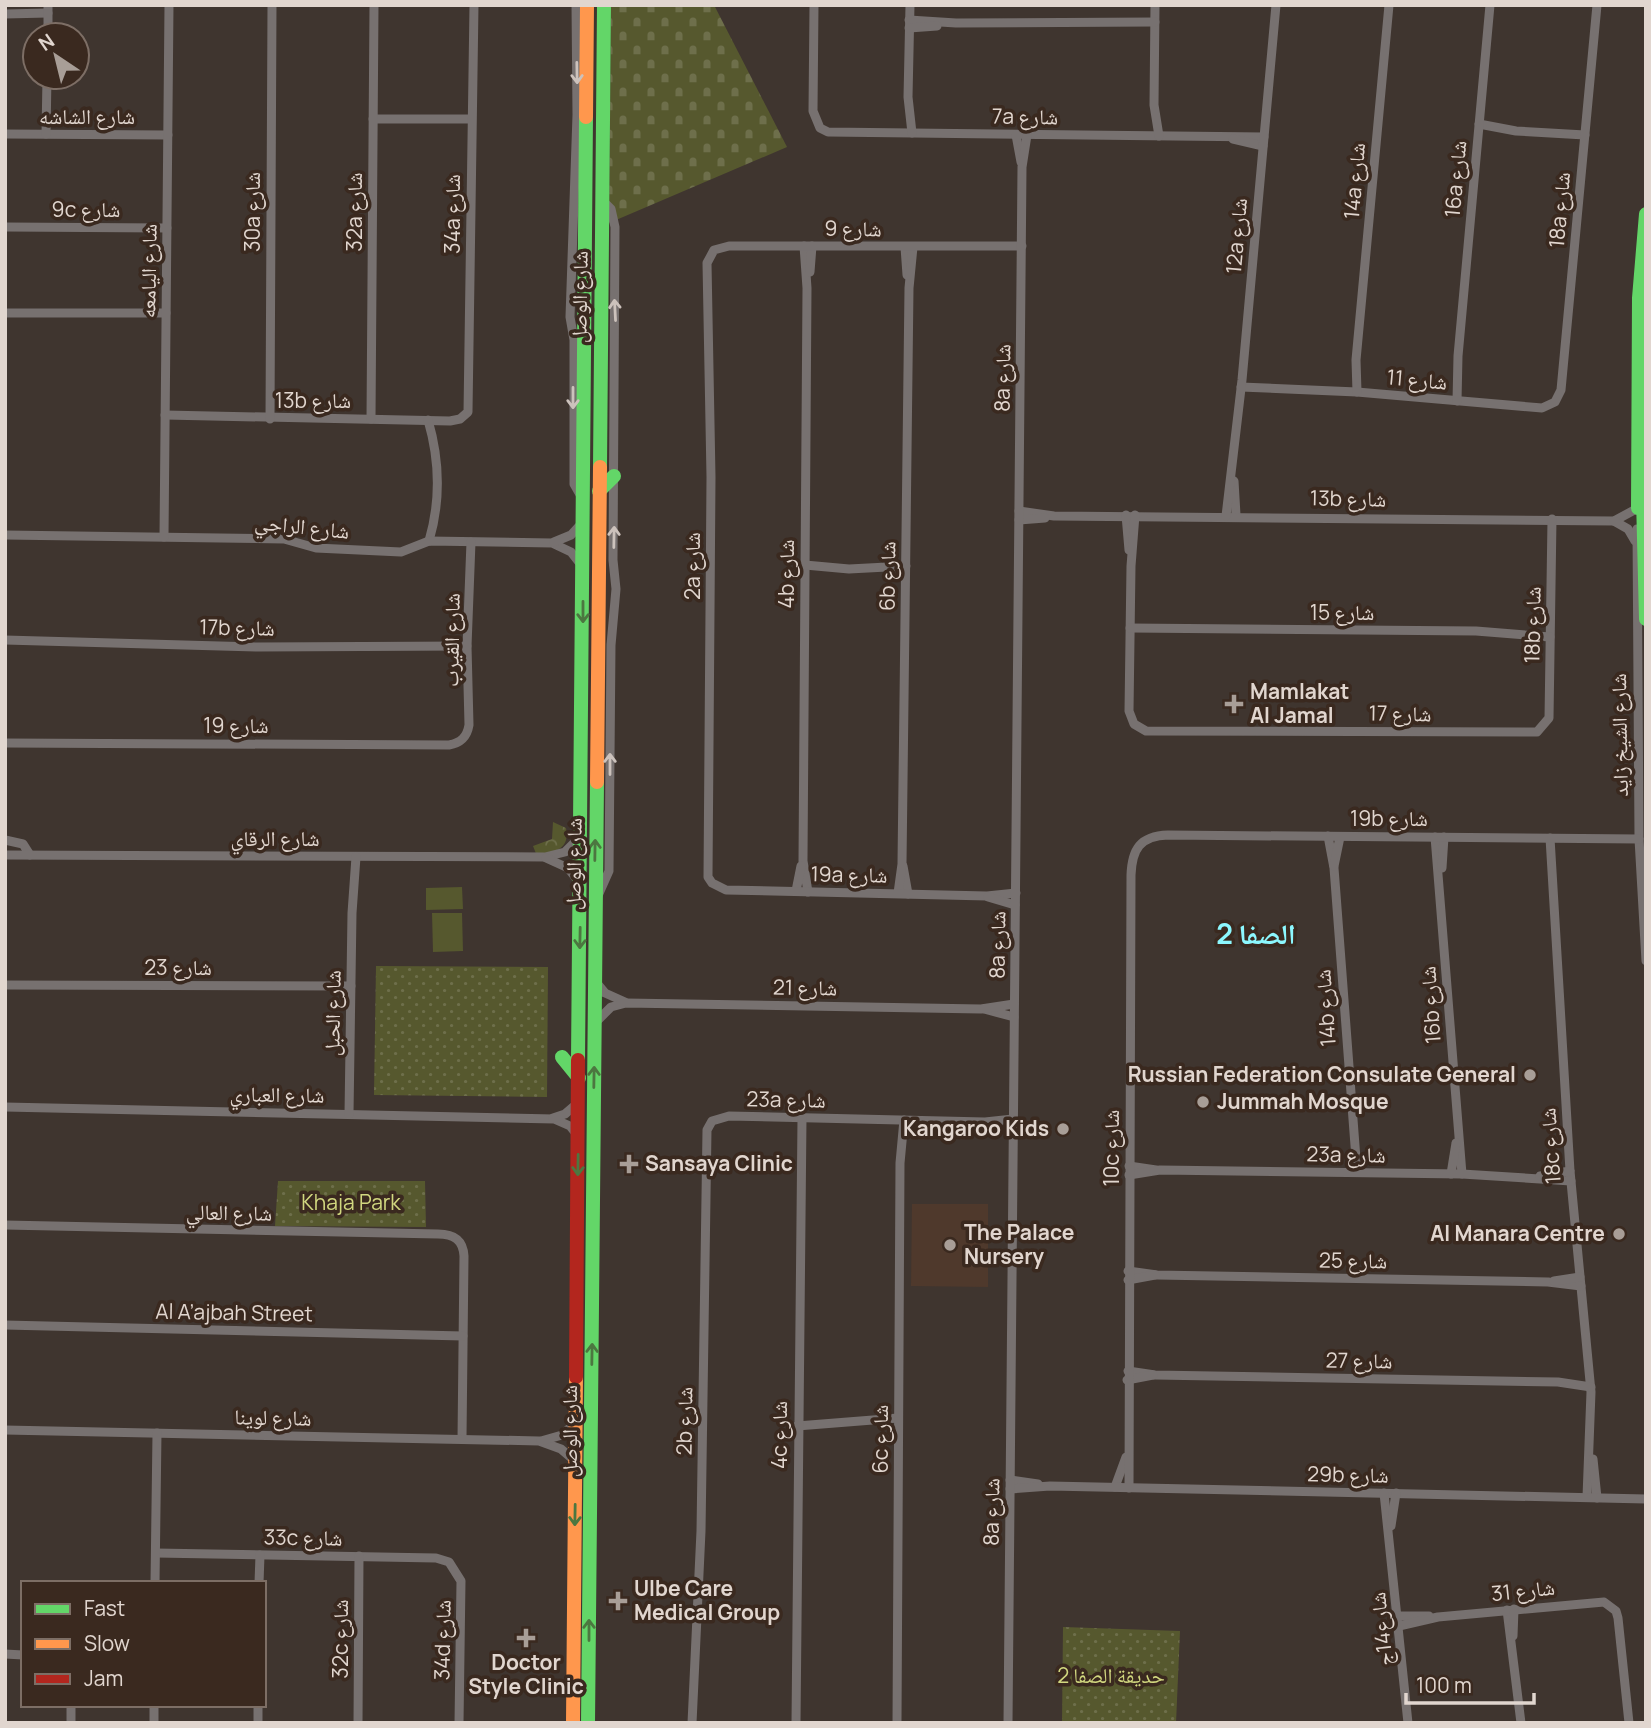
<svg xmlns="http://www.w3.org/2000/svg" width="1651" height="1728" viewBox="0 0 1651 1728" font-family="Manrope,'Noto Naskh Arabic',sans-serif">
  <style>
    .built { fill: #4f392c }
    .grass { fill: url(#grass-dots) }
    .forest { fill: url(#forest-crowns) }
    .cemetery { fill: url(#cemetery-stones) }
    .garden { fill: #56582e }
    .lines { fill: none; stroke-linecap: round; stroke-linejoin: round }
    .street { stroke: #777170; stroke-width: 9 }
    .fast { stroke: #63d668; stroke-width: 14 }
    .slow { stroke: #ff974d; stroke-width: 14 }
    .jam { stroke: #b3261e; stroke-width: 14 }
    .oneway { stroke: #ccc2bc }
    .oneway2 { stroke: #4c7740 }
    .poi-dot { fill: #a89e97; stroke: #3a291f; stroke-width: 2.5 }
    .labels { text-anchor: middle; stroke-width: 7; stroke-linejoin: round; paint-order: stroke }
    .street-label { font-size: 21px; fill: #e1d6cf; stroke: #3a291f }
    .poi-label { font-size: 21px; font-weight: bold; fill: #e1d6cf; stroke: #3a291f; text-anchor: start }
    .park-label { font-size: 21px; fill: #d1d77f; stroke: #3a291f }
    .district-label { font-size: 28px; font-weight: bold; fill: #8cf7fe; stroke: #3a291f }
  </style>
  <defs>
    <pattern id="grass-dots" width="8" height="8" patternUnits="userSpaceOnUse" patternTransform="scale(1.75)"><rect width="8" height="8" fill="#56582e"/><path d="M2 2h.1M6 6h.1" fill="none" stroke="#6e6f4b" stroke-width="1.8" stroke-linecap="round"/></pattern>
    <pattern id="forest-crowns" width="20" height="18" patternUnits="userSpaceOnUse" patternTransform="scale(1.75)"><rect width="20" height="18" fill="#56582e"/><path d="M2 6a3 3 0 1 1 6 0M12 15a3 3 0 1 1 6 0" fill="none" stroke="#6e6f4b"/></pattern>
    <pattern id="cemetery-stones" width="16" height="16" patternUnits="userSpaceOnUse" patternTransform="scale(1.75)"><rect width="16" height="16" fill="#56582e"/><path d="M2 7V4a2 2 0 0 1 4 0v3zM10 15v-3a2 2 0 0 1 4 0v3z" fill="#6e6f4b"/></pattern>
  </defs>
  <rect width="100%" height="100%" fill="#3f352f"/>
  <path class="built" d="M912 1204H988V1287L911 1286Z"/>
  <g class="grass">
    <path d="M376 966 548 967 547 1097 374 1095Z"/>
    <path d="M278 1181H425L426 1227 275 1226Z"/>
    <path d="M1063 1627 1180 1631 1176 1723H1062Z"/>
  </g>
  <path class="forest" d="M553 822 566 828C570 850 555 851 537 856L533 846 552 839Z"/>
  <path class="cemetery" d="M611 5H714L787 147 609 223Z"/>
  <g class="garden">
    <path d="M462 887 463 909 426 910V888Z"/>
    <path d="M432 913H462L463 951 433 952Z"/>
  </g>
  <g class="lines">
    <g class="street">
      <path d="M576 5 577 115 570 317 574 340V484L582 498"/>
      <path d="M814 5 813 111 820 128 828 132 1264 137"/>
      <path d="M910 5 908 97 912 133"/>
      <path d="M1155 5 1154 105 1159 136"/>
      <path d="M5 14 48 13"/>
      <path d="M909 20 956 23 1155 22"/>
      <path d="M909 28 937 26"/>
      <path d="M48 35V5"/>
      <path d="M373 119H471"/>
      <path d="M1479 124 1516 131 1585 135"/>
      <path d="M5 134 168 135"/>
      <path d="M46 134 47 77"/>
      <path d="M1016 135 1021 162"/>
      <path d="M1233 139 1263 146"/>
      <path d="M5 227 167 228"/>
      <path d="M804 246 807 288 803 861 808 892"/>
      <path d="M905 247 907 275"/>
      <path d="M810 272 812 246"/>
      <path d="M5 313H166"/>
      <path d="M1241 387 1357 392 1542 408 1555 402 1561 390 1597 5"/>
      <path d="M1357 392 1356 360 1389 5"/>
      <path d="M1457 401 1458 356 1490 5"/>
      <path d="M165 415 450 421 460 419 468 412 474 5"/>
      <path d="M270 419 272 5"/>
      <path d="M371 419 374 5"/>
      <path d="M428 420C440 461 441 500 429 541"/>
      <path d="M1234 481 1236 515"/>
      <path d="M1019 511 1054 516 1614 521 1638 508"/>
      <path d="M1126 515 1129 550"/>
      <path d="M1135 515 1131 566 1129 711 1134 724 1146 731 1537 732 1549 718 1552 519"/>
      <path d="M1226 516 1242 380 1276 5"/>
      <path d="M1019 520 1045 518"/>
      <path d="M1614 521 1628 529 1635 541"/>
      <path d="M1637 529 1639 839 1646 961"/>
      <path d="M5 535 284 539 316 548 401 552 429 541 552 543 571 552 582 566"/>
      <path d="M164 537 169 5"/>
      <path d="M554 542 571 535 582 523"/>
      <path d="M805 565 849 569 906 566"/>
      <path d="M1130 628 1476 631 1550 637"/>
      <path d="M5 640 258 647 467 646"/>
      <path d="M5 743 449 745C461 743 467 737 469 725L467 646 471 542"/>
      <path d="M1328 836 1334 868 1357 1172"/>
      <path d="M1435 837 1462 1174"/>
      <path d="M1550 838 1570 1171 1591 1392 1587 1497"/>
      <path d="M5 840 23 844 30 855"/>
      <path d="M5 855 545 857 565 852 580 837"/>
      <path d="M546 858 568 868 579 882"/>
      <path d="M903 866 908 894"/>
      <path d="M1334 866 1340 837"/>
      <path d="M1442 868 1444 837"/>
      <path d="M796 891 801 866"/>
      <path d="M898 893 902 864 909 288 913 247"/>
      <path d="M1016 893 987 896 726 890 712 883 708 877 711 477 707 263 714 250 729 246H1022"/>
      <path d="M988 897 1015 905"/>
      <path d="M597 898 609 871 611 645 616 589 613 560 615 227 611 209 602 200"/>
      <path d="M595 981 605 993 625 1002"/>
      <path d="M5 985 351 986"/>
      <path d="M984 1009 1014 1017"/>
      <path d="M595 1023 611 1007 626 1003 981 1009 1014 1004"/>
      <path d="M5 1107 554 1119 570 1126 578 1136"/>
      <path d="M349 1114 352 913 356 857"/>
      <path d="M553 1118 565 1114 579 1102"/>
      <path d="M1129 1166 1156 1170"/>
      <path d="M1451 1174 1456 1143"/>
      <path d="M1129 1175 1160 1170 1462 1174 1571 1181"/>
      <path d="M1540 1176 1570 1171"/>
      <path d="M5 1225 438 1234C454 1234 463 1240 464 1256L462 1439"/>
      <path d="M1128 1271 1157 1275 1548 1282 1581 1286"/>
      <path d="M1128 1280 1155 1275"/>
      <path d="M1554 1281 1580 1277"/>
      <path d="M5 1325 463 1336"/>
      <path d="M1128 1371 1155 1375 1558 1382 1591 1387"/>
      <path d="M1127 1380 1153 1375"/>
      <path d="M797 1426 898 1418"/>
      <path d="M5 1430 539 1441 561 1449 575 1461"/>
      <path d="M541 1441 562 1435 576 1422"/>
      <path d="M1593 1459 1597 1498"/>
      <path d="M1010 1480 1038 1484"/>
      <path d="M1115 1487 1126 1457"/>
      <path d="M1129 1488 1131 875C1132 849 1140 836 1168 835L1639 839"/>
      <path d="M1010 1489 1050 1486 1646 1499"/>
      <path d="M1384 1493 1408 1723"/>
      <path d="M1391 1526 1396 1493"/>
      <path d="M156 1553 436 1558 449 1562 461 1581 459 1723"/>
      <path d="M155 1583 157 1433"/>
      <path d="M259 1583 260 1555"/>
      <path d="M1507 1610 1521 1723"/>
      <path d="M1398 1616H1429"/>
      <path d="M1399 1626 1438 1617 1604 1602 1616 1611 1618 1618 1629 1723"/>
      <path d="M1513 1636 1514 1609"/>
      <path d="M5 1654 23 1655"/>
      <path d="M71 1723V1705"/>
      <path d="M154 1723V1705"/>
      <path d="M258 1723V1705"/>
      <path d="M358 1723 359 1556"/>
      <path d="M692 1723 701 1531 707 1130 712 1121 729 1116 985 1122 1013 1119"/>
      <path d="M796 1723 802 1118"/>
      <path d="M897 1723 900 1163 904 1120"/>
      <path d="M1008 1723 1022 167 1027 135"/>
    </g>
    <g class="fast">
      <path d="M600 467 604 5"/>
      <path d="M599 491 614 476"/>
      <path d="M1643 498 1646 619"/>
      <path d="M1638 508 1639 298 1646 214"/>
      <path d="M562 1057 579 1078"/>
      <path d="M578 1060 586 117"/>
      <path d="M588 1723 597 782"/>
    </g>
    <g class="slow">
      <path d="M586 117 587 5"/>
      <path d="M597 782 600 467"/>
      <path d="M573 1723 576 1377"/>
    </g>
    <path class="jam" d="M576 1377 578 1060"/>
  </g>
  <defs><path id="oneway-shaft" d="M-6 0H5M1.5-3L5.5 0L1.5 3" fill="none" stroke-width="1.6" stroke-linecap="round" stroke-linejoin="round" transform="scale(1.75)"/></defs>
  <g class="oneway">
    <use href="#oneway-shaft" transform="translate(577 73) rotate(89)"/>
    <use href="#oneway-shaft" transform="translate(615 310) rotate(-93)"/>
    <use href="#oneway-shaft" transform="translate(573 398) rotate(90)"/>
    <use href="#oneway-shaft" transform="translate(614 537) rotate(-89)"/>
    <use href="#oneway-shaft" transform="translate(610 764) rotate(-90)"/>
  </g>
  <g class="oneway2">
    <use href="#oneway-shaft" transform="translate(583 612) rotate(90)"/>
    <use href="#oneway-shaft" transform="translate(595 850) rotate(-89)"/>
    <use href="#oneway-shaft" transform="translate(580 938) rotate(91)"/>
    <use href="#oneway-shaft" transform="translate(594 1077) rotate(-89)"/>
    <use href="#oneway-shaft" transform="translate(578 1165) rotate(91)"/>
    <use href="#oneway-shaft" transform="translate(592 1354) rotate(-89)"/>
    <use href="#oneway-shaft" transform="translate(575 1515) rotate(91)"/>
    <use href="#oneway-shaft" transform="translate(589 1630) rotate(-90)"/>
  </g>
  <g class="poi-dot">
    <path d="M1230.5 693.5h7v7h7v7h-7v7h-7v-7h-7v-7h7z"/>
    <circle cx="1530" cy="1075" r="7"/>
    <circle cx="1203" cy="1102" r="7"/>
    <circle cx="1063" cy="1129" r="7"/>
    <path d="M625.5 1153.5h7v7h7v7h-7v7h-7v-7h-7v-7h7z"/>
    <circle cx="1619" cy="1234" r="7"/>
    <circle cx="950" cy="1245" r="7"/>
    <path d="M614.5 1590.5h7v7h7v7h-7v7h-7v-7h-7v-7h7z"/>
    <path d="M522.5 1627.5h7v7h7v7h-7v7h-7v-7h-7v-7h7z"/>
  </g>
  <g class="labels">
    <g class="street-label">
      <text x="87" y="124">شارع الشاشه</text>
      <text transform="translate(1025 117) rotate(1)" y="7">7a شارع</text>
      <text transform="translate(1456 179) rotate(-85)" y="7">16a شارع</text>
      <text transform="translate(1355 181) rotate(-85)" y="7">14a شارع</text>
      <text x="86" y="217">9c شارع</text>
      <text transform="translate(1560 210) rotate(-85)" y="7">18a شارع</text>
      <text transform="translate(253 212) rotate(-90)" y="7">30a شارع</text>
      <text transform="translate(355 212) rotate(-90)" y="7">32a شارع</text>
      <text transform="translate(453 214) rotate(-90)" y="7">34a شارع</text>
      <text transform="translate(853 229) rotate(1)" y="7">شارع 9</text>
      <text transform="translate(1237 236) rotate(-85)" y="7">12a شارع</text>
      <text transform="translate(149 271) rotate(-89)" y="7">شارع اليامعه</text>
      <text transform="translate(580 297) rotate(-89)" y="7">شارع الوصل</text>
      <text transform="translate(1003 378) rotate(-89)" y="7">8a شارع</text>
      <text transform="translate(1417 380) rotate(5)" y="7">شارع 11</text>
      <text x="313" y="408">13b شارع</text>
      <text transform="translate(1348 499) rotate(1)" y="7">13b شارع</text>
      <text transform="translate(302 527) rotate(6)" y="7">شارع الراجي</text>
      <text transform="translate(693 566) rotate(-90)" y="7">2a شارع</text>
      <text transform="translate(787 574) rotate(-90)" y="7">4b شارع</text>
      <text transform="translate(888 576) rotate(-89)" y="7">6b شارع</text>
      <text x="1342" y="620">شارع 15</text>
      <text transform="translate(1533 625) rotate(-89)" y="7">18b شارع</text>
      <text transform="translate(237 628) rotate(1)" y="7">17b شارع</text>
      <text transform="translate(452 640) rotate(-89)" y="7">شارع القيرب</text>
      <text transform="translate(1400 714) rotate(1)" y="7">شارع 17</text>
      <text x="236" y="733">شارع 19</text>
      <text transform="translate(1620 735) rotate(-91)" y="7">شارع الشيخ زايد</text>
      <text x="1389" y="826">19b شارع</text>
      <text x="275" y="846">شارع الرقاي</text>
      <text transform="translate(574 864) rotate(-89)" y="7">شارع الوصل</text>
      <text transform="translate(849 875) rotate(1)" y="7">19a شارع</text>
      <text transform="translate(998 945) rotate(-89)" y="7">8a شارع</text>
      <text x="178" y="975">شارع 23</text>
      <text transform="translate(805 988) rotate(1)" y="7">شارع 21</text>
      <text transform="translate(1431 1005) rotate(-94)" y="7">16b شارع</text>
      <text transform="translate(1326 1008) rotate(-94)" y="7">14b شارع</text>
      <text transform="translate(333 1013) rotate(-89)" y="7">شارع الحبل</text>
      <text transform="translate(277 1095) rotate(1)" y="7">شارع العباري</text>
      <text transform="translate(786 1100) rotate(1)" y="7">23a شارع</text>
      <text transform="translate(1551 1146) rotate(-94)" y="7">18c شارع</text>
      <text transform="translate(1112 1148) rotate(-90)" y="7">10c شارع</text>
      <text transform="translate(1346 1155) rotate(1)" y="7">23a شارع</text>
      <text transform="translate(229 1213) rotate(1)" y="7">شارع العالي</text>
      <text transform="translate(1353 1261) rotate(1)" y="7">شارع 25</text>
      <text transform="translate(234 1313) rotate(1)" y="7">Al A’ajbah Street</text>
      <text transform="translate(1359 1361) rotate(1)" y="7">شارع 27</text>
      <text transform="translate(273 1418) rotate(1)" y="7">شارع لوينا</text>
      <text transform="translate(685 1421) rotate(-89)" y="7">2b شارع</text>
      <text transform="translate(570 1431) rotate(-90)" y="7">شارع الوصل</text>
      <text transform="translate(780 1435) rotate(-90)" y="7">4c شارع</text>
      <text transform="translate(881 1439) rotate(-90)" y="7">6c شارع</text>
      <text transform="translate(1348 1475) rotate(1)" y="7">29b شارع</text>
      <text transform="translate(992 1512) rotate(-89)" y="7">8a شارع</text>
      <text transform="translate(303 1538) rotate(1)" y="7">33c شارع</text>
      <text transform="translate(1523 1591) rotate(-6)" y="7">شارع 31</text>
      <text transform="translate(1382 1629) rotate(-96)" y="7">شارع14ج</text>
      <text transform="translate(341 1639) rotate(-90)" y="7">32c شارع</text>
      <text transform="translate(443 1640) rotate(-89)" y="7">34d شارع</text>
    </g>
    <g class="poi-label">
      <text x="1250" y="699">Mamlakat<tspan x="1250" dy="24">Al Jamal</tspan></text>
      <text x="1516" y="1082" text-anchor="end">Russian Federation Consulate General</text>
      <text x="1217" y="1109">Jummah Mosque</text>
      <text x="1049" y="1136" text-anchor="end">Kangaroo Kids</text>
      <text x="645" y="1171">Sansaya Clinic</text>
      <text x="964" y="1240">The Palace<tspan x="964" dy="24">Nursery</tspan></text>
      <text x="1605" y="1241" text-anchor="end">Al Manara Centre</text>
      <text x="634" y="1596">Ulbe Care<tspan x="634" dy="24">Medical Group</tspan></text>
      <text x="526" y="1670" text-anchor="middle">Doctor<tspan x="526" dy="24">Style Clinic</tspan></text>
    </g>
    <g class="park-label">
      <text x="351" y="1210">Khaja Park</text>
      <text x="1111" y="1683">حديقة الصفا 2</text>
    </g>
    <g class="district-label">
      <text x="1256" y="944">الصفا 2</text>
    </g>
  </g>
  <rect width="1651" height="1728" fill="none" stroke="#e1d6cf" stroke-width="14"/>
  <rect x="21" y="1581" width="245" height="126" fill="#3a291f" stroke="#7d6e65" stroke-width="2"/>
  <rect x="35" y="1604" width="35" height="10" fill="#63d668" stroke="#7d6e65" stroke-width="2"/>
  <text x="84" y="1616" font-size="21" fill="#e1d6cf">Fast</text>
  <rect x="35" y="1639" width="35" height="10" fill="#ff974d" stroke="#7d6e65" stroke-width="2"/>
  <text x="84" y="1651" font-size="21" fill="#e1d6cf">Slow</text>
  <rect x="35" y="1674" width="35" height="10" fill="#b3261e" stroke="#7d6e65" stroke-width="2"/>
  <text x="84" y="1686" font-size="21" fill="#e1d6cf">Jam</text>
  <g transform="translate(56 56) rotate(325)"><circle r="33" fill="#3a291f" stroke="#7d6e65" stroke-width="2"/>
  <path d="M0-5L12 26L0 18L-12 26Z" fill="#a89e97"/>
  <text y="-10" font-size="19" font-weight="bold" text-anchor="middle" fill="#e1d6cf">N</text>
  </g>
  <path d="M1406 1693v10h128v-10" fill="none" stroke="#e1d6cf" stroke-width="3.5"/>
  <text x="1416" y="1693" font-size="21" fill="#e1d6cf" stroke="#3a291f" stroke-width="5" paint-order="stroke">100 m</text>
</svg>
